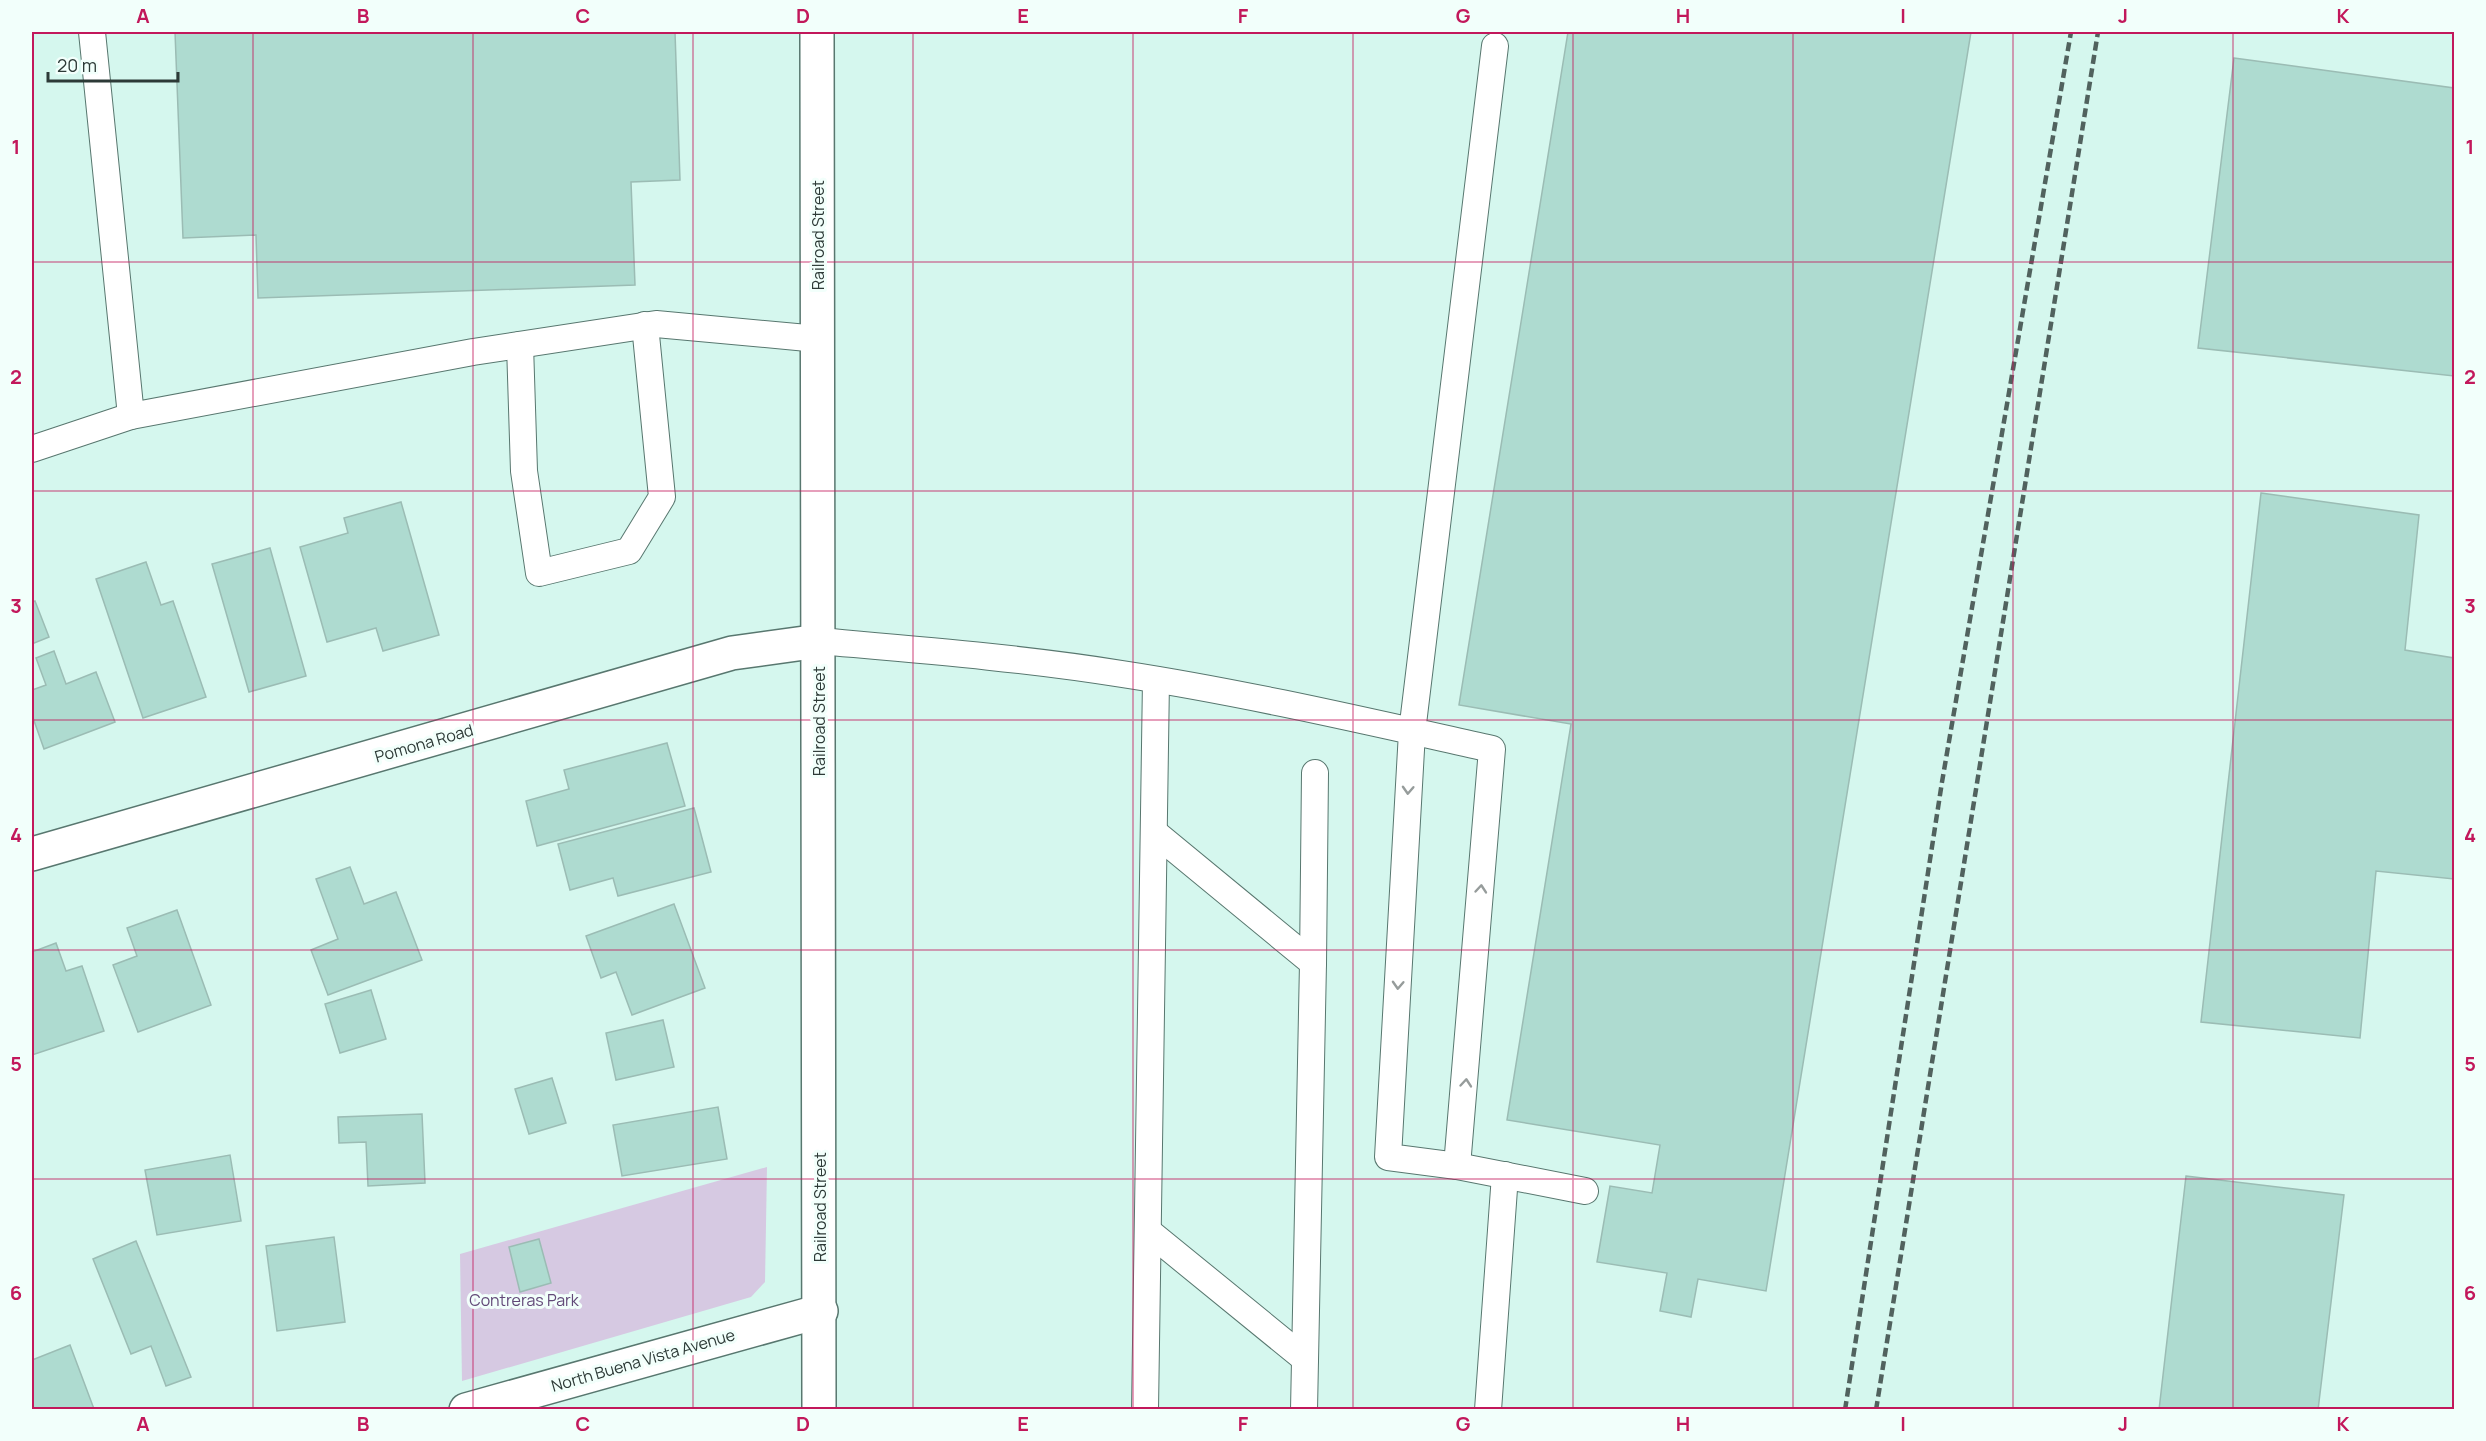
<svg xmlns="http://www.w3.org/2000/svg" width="2486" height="1441" viewBox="0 0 2486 1441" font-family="Manrope,sans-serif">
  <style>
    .green { fill: #d6c9e2 }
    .building { fill: #aedbd0; stroke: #9bbcb4; stroke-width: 1.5 }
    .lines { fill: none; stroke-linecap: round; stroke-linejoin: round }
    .lane-casing { stroke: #58776f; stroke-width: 28 }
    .secondary-casing { stroke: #58776f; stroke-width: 36 }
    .lane { stroke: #fff; stroke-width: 26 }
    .secondary { stroke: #fff; stroke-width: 33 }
    .rail { stroke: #51625e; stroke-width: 4.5; stroke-dasharray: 9 4.5; stroke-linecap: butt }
    .oneway { stroke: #969c9b }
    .grid { fill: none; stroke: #c2185b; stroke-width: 1.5; stroke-opacity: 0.55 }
    .labels { text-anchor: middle; stroke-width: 6; stroke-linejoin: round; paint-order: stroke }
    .street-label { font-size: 16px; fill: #2d3a37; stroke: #f2fffb }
    .park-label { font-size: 16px; fill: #624978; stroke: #f2fffb }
    .neatline { fill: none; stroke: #c2185b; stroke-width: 2 }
    .grid-label { font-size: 20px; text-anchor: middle; font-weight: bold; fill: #c2185b }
  </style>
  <rect width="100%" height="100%" fill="#d5f7ee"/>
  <path class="green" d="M767 1167 765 1282 751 1297 462 1381 460 1254Z"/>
  <g class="building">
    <path d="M175 32H675L680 180 631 182 635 285 258 298 256 235 183 238Z"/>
    <path d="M1568 32H1971L1766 1291 1698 1279 1691 1317 1660 1311 1667 1273 1597 1262 1610 1186 1652 1193 1660 1145 1507 1120 1571 724 1459 705Z"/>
    <path d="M2234 58 2454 88V376L2198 348Z"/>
    <path d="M2261 493 2419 515 2405 650 2454 658V879L2376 871 2360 1038 2201 1022Z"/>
    <path d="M401 502 439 635 383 651 376 628 327 642 300 547 348 533 344 518Z"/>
    <path d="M270 548 306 676 249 692 212 564Z"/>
    <path d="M146 562 161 605 173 601 206 697 143 718 96 579Z"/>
    <path d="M35 601 49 637 32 644V602Z"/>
    <path d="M54 651 66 684 96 672 115 722 44 749 32 715V690L46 685 36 658Z"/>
    <path d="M667 743 685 806 537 846 526 801 569 789 564 770Z"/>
    <path d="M694 808 711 872 618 896 613 878 570 890 558 844Z"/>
    <path d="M350 867 364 904 396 892 422 960 328 995 311 950 338 939 316 879Z"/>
    <path d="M674 904 705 988 632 1015 616 972 601 978 586 936Z"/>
    <path d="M177 910 211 1005 138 1032 113 965 137 956 127 928Z"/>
    <path d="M56 943 66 971 82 966 104 1031 32 1055V952Z"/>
    <path d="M371 990 386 1039 340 1053 325 1004Z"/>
    <path d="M663 1020 674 1067 616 1080 606 1033Z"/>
    <path d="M552 1078 566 1123 529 1134 515 1089Z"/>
    <path d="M718 1107 727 1159 622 1176 613 1125Z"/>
    <path d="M422 1114 425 1183 368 1186 366 1142 339 1143 338 1117Z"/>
    <path d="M230 1155 241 1221 157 1235 145 1170Z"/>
    <path d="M2186 1176 2344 1195 2318 1410H2159Z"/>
    <path d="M334 1237 345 1322 277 1331 266 1246Z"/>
    <path d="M539 1239 551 1283 520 1292 509 1247Z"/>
    <path d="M136 1241 191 1377 166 1386 151 1346 131 1354 93 1259Z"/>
    <path d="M70 1345 94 1409 32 1410V1360Z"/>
  </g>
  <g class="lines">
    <defs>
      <g id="lane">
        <path d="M92 32 131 416 473 352 656 324 818 339"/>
        <path d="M520 345 524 471 539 573 629 551 662 497 645 325"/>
        <path d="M32 449 131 416"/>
        <path d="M819 641C920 650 1022 658 1122 674 1246 693 1370 722 1492 749L1457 1166 1388 1157 1412 732 1495 46"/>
        <path d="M1154 832 1313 963 1304 1410"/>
        <path d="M1313 963 1315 773"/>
        <path d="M1457 1166 1585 1191"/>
        <path d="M1148 1231 1305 1359"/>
        <path d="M1145 1410 1156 680"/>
        <path d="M1488 1410 1505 1175"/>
      </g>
      <g id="secondary">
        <path d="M817 32 819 1410"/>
        <path d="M32 854 732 653 819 641"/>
        <path d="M466 1410 821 1311"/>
      </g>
    </defs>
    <use href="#lane" class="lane-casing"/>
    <use href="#secondary" class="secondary-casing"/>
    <use href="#lane" class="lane"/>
    <use href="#secondary" class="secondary"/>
    <g class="rail">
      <path d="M1845 1410 1942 782 2071 32"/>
      <path d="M1876 1410 2098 32"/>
    </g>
  </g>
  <defs><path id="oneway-chevron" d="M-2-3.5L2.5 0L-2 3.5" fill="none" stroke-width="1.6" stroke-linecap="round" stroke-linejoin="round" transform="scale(1.5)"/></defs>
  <g class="oneway">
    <use href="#oneway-chevron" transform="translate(1408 790) rotate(93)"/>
    <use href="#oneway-chevron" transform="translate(1481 889) rotate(-85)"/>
    <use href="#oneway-chevron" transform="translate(1398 985) rotate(93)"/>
    <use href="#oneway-chevron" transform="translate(1466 1083) rotate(-85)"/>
  </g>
  <path class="grid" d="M253 32V1410M473 32V1410M693 32V1410M913 32V1410M1133 32V1410M1353 32V1410M1573 32V1410M1793 32V1410M2013 32V1410M2233 32V1410M32 262H2454M32 491H2454M32 720H2454M32 950H2454M32 1179H2454"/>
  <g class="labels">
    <g class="street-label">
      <text transform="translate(818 235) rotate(-90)" y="6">Railroad Street</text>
      <text transform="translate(819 721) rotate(-90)" y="6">Railroad Street</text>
      <text transform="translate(424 743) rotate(-16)" y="6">Pomona Road</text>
      <text transform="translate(820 1207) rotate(-90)" y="6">Railroad Street</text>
      <text transform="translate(643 1360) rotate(-16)" y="6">North Buena Vista Avenue</text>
    </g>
    <g class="park-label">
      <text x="524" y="1306">Contreras Park</text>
    </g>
  </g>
  <rect width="2486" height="1441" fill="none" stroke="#f2fffb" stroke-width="66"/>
  <path d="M48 72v9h130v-9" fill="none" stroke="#2d3a37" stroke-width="3"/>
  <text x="57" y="72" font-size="18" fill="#2d3a37" stroke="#f2fffb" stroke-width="4.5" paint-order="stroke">20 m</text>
  <rect x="33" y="33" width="2420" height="1375" class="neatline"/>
  <g class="grid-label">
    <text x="143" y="23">A</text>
    <text x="363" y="23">B</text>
    <text x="583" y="23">C</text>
    <text x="803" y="23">D</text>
    <text x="1023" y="23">E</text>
    <text x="1243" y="23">F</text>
    <text x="1463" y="23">G</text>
    <text x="1683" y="23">H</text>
    <text x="1903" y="23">I</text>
    <text x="2123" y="23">J</text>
    <text x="2343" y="23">K</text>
    <text x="16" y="154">1</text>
    <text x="2470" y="154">1</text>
    <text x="16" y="384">2</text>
    <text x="2470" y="384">2</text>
    <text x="16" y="613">3</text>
    <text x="2470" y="613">3</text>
    <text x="16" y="842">4</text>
    <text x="2470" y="842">4</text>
    <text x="16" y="1071">5</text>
    <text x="2470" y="1071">5</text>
    <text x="16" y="1300">6</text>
    <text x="2470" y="1300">6</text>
    <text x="143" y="1431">A</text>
    <text x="363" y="1431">B</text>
    <text x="583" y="1431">C</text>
    <text x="803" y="1431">D</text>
    <text x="1023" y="1431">E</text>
    <text x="1243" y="1431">F</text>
    <text x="1463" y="1431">G</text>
    <text x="1683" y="1431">H</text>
    <text x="1903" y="1431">I</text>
    <text x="2123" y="1431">J</text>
    <text x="2343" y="1431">K</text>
  </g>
</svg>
